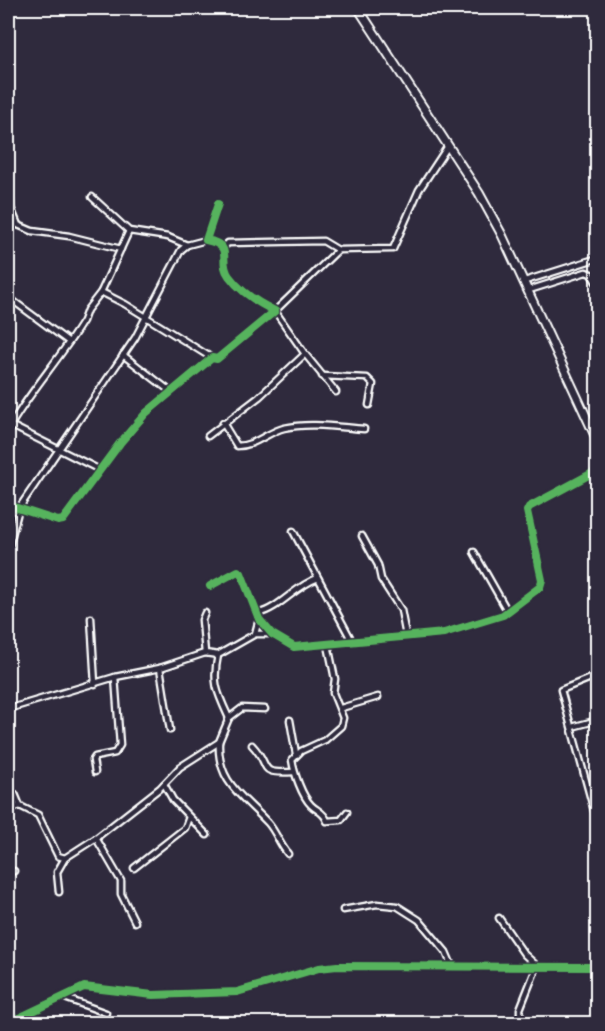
<svg xmlns="http://www.w3.org/2000/svg" width="605" height="1031" viewBox="0 0 605 1031" font-family="'Balsamiq Sans',sans-serif">
  <style>
    .lines { fill: none; stroke-linecap: round; stroke-linejoin: round }
    .minor-casing { stroke: #fff; stroke-width: 9 }
    .trunk-casing { stroke: #fff; stroke-width: 11 }
    .minor { stroke: #2f2a3d; stroke-width: 4.5 }
    .trunk { stroke: #2f2a3d; stroke-width: 7 }
    .cycleway-casing { stroke: #2f2a3d; stroke-width: 11 }
    .cycleway { stroke: #56b35d; stroke-width: 8 }
  </style>
  <rect width="100%" height="100%" fill="#2f2a3d"/>
  <filter id="ink" filterUnits="userSpaceOnUse"><feTurbulence type="fractalNoise" baseFrequency=".0167" numOctaves="2"/><feDisplacementMap in="SourceGraphic" scale="12" xChannelSelector="R" yChannelSelector="G"/><feConvolveMatrix kernelMatrix="1 2 1 2 8 2 1 2 1" color-interpolation-filters="sRGB"/></filter>
  <g filter="url(#ink)">
    <g class="lines">
      <defs>
        <g id="minor">
          <path d="M8 148 11 208 18 225 32 231 69 236 121 249"/>
          <path d="M92 197 129 231 168 237 187 245"/>
          <path d="M223 248 228 243 323 241 338 250 393 249 419 190 448 146"/>
          <path d="M525 281 598 258"/>
          <path d="M529 290 586 272 591 274 598 285"/>
          <path d="M101 292 125 304 212 358"/>
          <path d="M8 297 69 342"/>
          <path d="M305 354 336 392"/>
          <path d="M123 355 170 391"/>
          <path d="M322 376 367 378 373 384 369 405"/>
          <path d="M223 423 237 446C255 446 268 432 284 428 309 422 338 427 364 429"/>
          <path d="M10 425 100 470"/>
          <path d="M8 430C29 392 60 359 83 321L87 310 101 292 129 231"/>
          <path d="M208 436 259 397 305 354 275 311 338 250"/>
          <path d="M8 505 58 521 63 520 120 443 146 413 212 358 217 359 275 311C258 303 240 291 229 276 217 260 236 246 206 240L218 204"/>
          <path d="M293 531 352 641"/>
          <path d="M362 536 378 565 381 579 401 610 406 636"/>
          <path d="M8 550 19 508 135 338 181 250 187 245 206 240"/>
          <path d="M474 552 508 612"/>
          <path d="M210 586 238 571 241 573 259 619 272 634 294 647 444 633 503 615 540 587 542 580 527 511 529 507 598 470"/>
          <path d="M205 613 202 620 205 653 218 655 255 634 259 619"/>
          <path d="M259 613C279 609 295 586 318 578"/>
          <path d="M91 618 95 684"/>
          <path d="M255 634H272"/>
          <path d="M328 645 335 679 333 693 343 718 341 726 325 740 301 751 292 760C294 773 302 796 311 805 317 811 324 812 327 821L341 820 347 812"/>
          <path d="M598 675 561 690 598 825"/>
          <path d="M341 708 378 697"/>
          <path d="M8 709 115 677 160 668"/>
          <path d="M229 718 242 708 265 709"/>
          <path d="M290 720 296 754"/>
          <path d="M572 727 598 720"/>
          <path d="M170 730 160 668 205 653"/>
          <path d="M219 742C217 783 243 796 268 823 276 832 280 845 288 854"/>
          <path d="M252 745C273 767 255 774 293 772"/>
          <path d="M95 772 93 760 95 757 115 753 120 745 115 677"/>
          <path d="M164 784 173 800 207 835"/>
          <path d="M15 794 20 806"/>
          <path d="M8 810 20 806 38 815 58 856 65 858 96 838 160 788 180 767 219 742 229 718C217 692 212 683 218 655"/>
          <path d="M96 838 121 881V894L135 922"/>
          <path d="M134 868 185 828 189 817"/>
          <path d="M8 873 14 871"/>
          <path d="M59 892 57 872 65 858"/>
          <path d="M343 910 377 904 397 906 419 920 446 952 452 966"/>
          <path d="M499 918 524 954 537 966 520 1009V1024"/>
          <path d="M62 997 106 1013"/>
          <path d="M8 1023 84 987 153 995 237 992 319 968 337 966 598 967"/>
        </g>
        <path id="trunk" d="M358 8 479 193 502 235 598 442"/>
      </defs>
      <use href="#minor" class="minor-casing"/>
      <use href="#trunk" class="trunk-casing"/>
      <use href="#minor" class="minor"/>
      <use href="#trunk" class="trunk"/>
      <defs>
        <g id="cycleway">
          <path d="M8 505 58 521 63 520 120 443 146 413 212 358 217 359 275 311C258 303 240 291 229 276 217 260 236 246 206 240L218 204"/>
          <path d="M210 586 238 571 241 573 259 619 272 634 294 647 444 633 503 615 540 587 542 580 527 511 529 507 598 470"/>
          <path d="M8 1023 84 987 153 995 237 992 319 968 337 966 598 967"/>
        </g>
      </defs>
      <use href="#cycleway" class="cycleway-casing"/>
      <use href="#cycleway" class="cycleway"/>
    </g>
  </g>
  <rect width="605" height="1031" fill="none" stroke="#2f2a3d" stroke-width="30"/>
  <rect x="15" y="15" width="575" height="1001" fill="none" stroke="#fff" stroke-width="2" filter="url(#ink)"/>
</svg>
